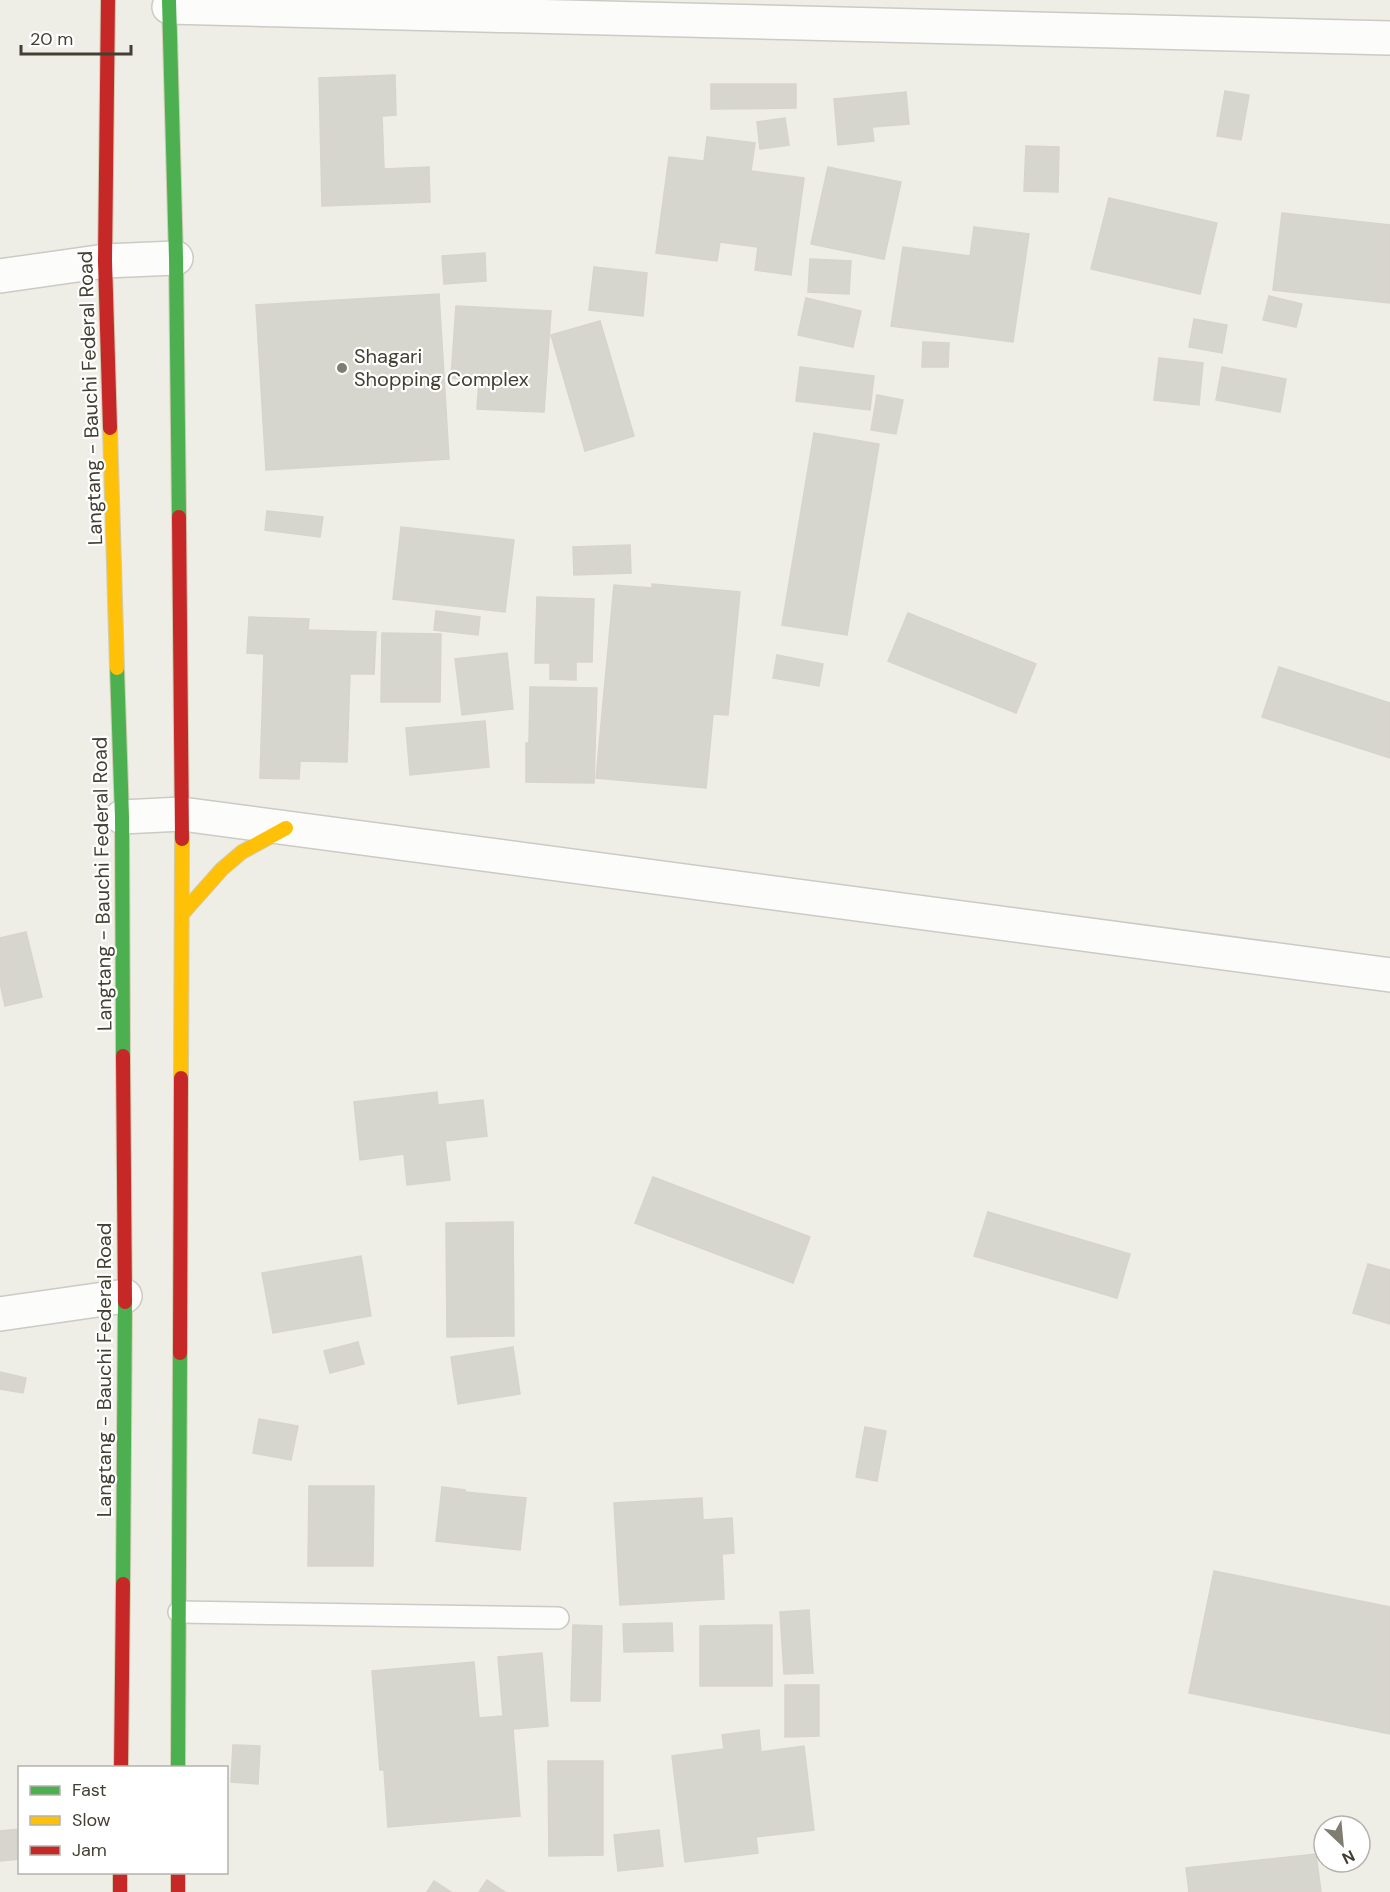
<svg xmlns="http://www.w3.org/2000/svg" width="1390" height="1892" viewBox="0 0 1390 1892" font-family="'DM Sans',sans-serif">
  <style>
    .building { fill: #d7d6ce; stroke: #d6d4cc; stroke-width: 1.5 }
    .lines { fill: none; stroke-linecap: round; stroke-linejoin: round }
    .lane-casing { stroke: #cccac4; stroke-width: 24 }
    .street-casing { stroke: #cccac4; stroke-width: 36 }
    .fast-casing { stroke: #d1cdb3; stroke-width: 16 }
    .slow-casing { stroke: #d1cdb3; stroke-width: 16 }
    .jam-casing { stroke: #d1cdb3; stroke-width: 16 }
    .lane { stroke: #fcfcfb; stroke-width: 21 }
    .street { stroke: #fcfcfb; stroke-width: 33 }
    .fast { stroke: #4caf50; stroke-width: 14 }
    .slow { stroke: #ffc107; stroke-width: 14 }
    .jam { stroke: #c62828; stroke-width: 14 }
    .poi-dot { fill: #7f7c72; stroke: #fff; stroke-width: 2 }
    .labels { text-anchor: middle; stroke-width: 4.5; stroke-linejoin: round; paint-order: stroke }
    .poi-label { font-size: 20px; fill: #433f33; stroke: #fff; text-anchor: start }
    .street-label { font-size: 20px; fill: #433f33; stroke: #fff }
  </style>
  <rect width="100%" height="100%" fill="#eeede6"/>
  <g class="building">
    <path d="M395 75 396 115 382 116 384 169 429 167 430 202 322 206 319 78Z"/>
    <path d="M711 84H796V108L711 109Z"/>
    <path d="M1225 91 1249 95 1241 140 1217 136Z"/>
    <path d="M906 92 909 124 872 127 874 141 838 145 834 99Z"/>
    <path d="M785 118 789 145 760 149 757 122Z"/>
    <path d="M707 137 755 143 751 171 804 178 791 275 755 270 758 247 720 242 717 261 656 253 669 157 704 161Z"/>
    <path d="M1026 146 1059 147 1058 192 1024 191Z"/>
    <path d="M828 167 901 182 884 259 811 244Z"/>
    <path d="M1109 198 1217 223 1200 294 1091 269Z"/>
    <path d="M1282 213 1390 225V303L1273 290Z"/>
    <path d="M974 227 1029 234 1013 342 891 326 903 247 970 256Z"/>
    <path d="M485 253 486 281 444 284 442 256Z"/>
    <path d="M810 259 851 261 849 294 808 292Z"/>
    <path d="M594 267 647 273 643 316 589 310Z"/>
    <path d="M439 294 449 459 266 470 256 305Z"/>
    <path d="M1269 296 1302 304 1296 327 1263 320Z"/>
    <path d="M806 298 861 311 853 347 798 335Z"/>
    <path d="M456 306 551 311 544 412 477 409 479 380 451 378Z"/>
    <path d="M1194 319 1227 325 1222 353 1189 347Z"/>
    <path d="M600 321 634 436 585 451 551 335Z"/>
    <path d="M923 342 949 343 948 367H922Z"/>
    <path d="M1159 358 1203 363 1199 405 1154 400Z"/>
    <path d="M800 367 874 376 870 410 796 401Z"/>
    <path d="M1222 367 1286 379 1280 412 1216 400Z"/>
    <path d="M877 395 903 400 896 434 871 430Z"/>
    <path d="M814 433 879 444 847 635 782 625Z"/>
    <path d="M267 511 323 517 320 537 265 530Z"/>
    <path d="M401 527 514 540 505 612 393 599Z"/>
    <path d="M630 545 631 573 574 575 573 547Z"/>
    <path d="M652 584 740 592 728 715 713 714 706 788 596 778 614 585 652 588Z"/>
    <path d="M537 597 594 599 592 662H576V680L550 679V663H535Z"/>
    <path d="M436 611 480 617 478 635 434 630Z"/>
    <path d="M908 613 1036 664 1016 713 888 661Z"/>
    <path d="M249 617 309 619 308 630 376 632 374 674H350L347 762 300 761 299 779 260 778 264 654 247 653Z"/>
    <path d="M382 633 441 634 440 702H381Z"/>
    <path d="M507 653 513 709 462 715 455 659Z"/>
    <path d="M777 655 823 664 819 686 773 678Z"/>
    <path d="M1279 667 1390 703V758L1262 717Z"/>
    <path d="M530 687 597 688 594 783 526 782V743H529Z"/>
    <path d="M485 721 489 767 410 775 406 728Z"/>
    <path d="M26 932 42 997 5 1006 0 983V938Z"/>
    <path d="M437 1092 438 1105 483 1100 487 1136 445 1141 450 1180 407 1185 404 1154 360 1160 354 1102Z"/>
    <path d="M653 1177 810 1237 793 1283 635 1223Z"/>
    <path d="M988 1212 1130 1254 1117 1298 974 1256Z"/>
    <path d="M513 1222 514 1336 447 1337 446 1223Z"/>
    <path d="M361 1256 371 1316 273 1333 262 1273Z"/>
    <path d="M1368 1264 1390 1270V1324L1353 1313Z"/>
    <path d="M358 1342 364 1364 330 1373 324 1351Z"/>
    <path d="M513 1347 520 1394 458 1404 451 1357Z"/>
    <path d="M0 1372 26 1378 23 1393 0 1389Z"/>
    <path d="M259 1419 298 1426 291 1460 253 1453Z"/>
    <path d="M865 1427 886 1431 877 1481 856 1477Z"/>
    <path d="M309 1486H374L373 1566H308Z"/>
    <path d="M442 1487 465 1490V1492L526 1498 520 1550 436 1541Z"/>
    <path d="M702 1498 703 1520 732 1518 734 1553 722 1554 724 1599 620 1605 614 1503Z"/>
    <path d="M1214 1571 1390 1607V1734L1189 1693Z"/>
    <path d="M809 1610 813 1673 784 1674 780 1612Z"/>
    <path d="M672 1623 673 1651 624 1652 623 1624Z"/>
    <path d="M573 1625 602 1626 600 1701H571Z"/>
    <path d="M772 1625V1686H700V1626Z"/>
    <path d="M542 1653 548 1726 513 1729 520 1816 388 1827 384 1770H380L372 1671 474 1662 479 1718 503 1716 498 1657Z"/>
    <path d="M785 1685H819V1736L785 1737Z"/>
    <path d="M759 1730 761 1752 804 1746 814 1830 756 1837 758 1853 685 1862 672 1756 724 1749 722 1735Z"/>
    <path d="M233 1745 260 1746 258 1784 231 1782Z"/>
    <path d="M548 1761H603V1855L549 1856Z"/>
    <path d="M20 1829V1859L0 1861V1831Z"/>
    <path d="M659 1830 663 1866 618 1871 614 1835Z"/>
    <path d="M1316 1854 1321 1892H1189L1186 1868Z"/>
    <path d="M487 1880 505 1892H479Z"/>
    <path d="M434 1881 451 1892H427Z"/>
  </g>
  <g class="lines">
    <defs>
      <path id="lane" d="M179 1612 558 1618"/>
      <g id="street">
        <path d="M169 7 1390 38"/>
        <path d="M0 276 105 261 176 258"/>
        <path d="M122 817 182 814 1390 975"/>
        <path d="M0 1314 125 1296"/>
      </g>
      <g id="fast">
        <path d="M169 0 176 258 179 517"/>
        <path d="M117 668 122 817 123 1056"/>
        <path d="M123 1584 125 1302"/>
        <path d="M178 1768 180 1353"/>
      </g>
      <g id="slow">
        <path d="M110 428 117 668"/>
        <path d="M182 914 222 869 242 852 286 828"/>
        <path d="M181 1078 182 839"/>
      </g>
      <g id="jam">
        <path d="M108 0 105 261 110 428"/>
        <path d="M179 517 182 839"/>
        <path d="M123 1056 125 1302"/>
        <path d="M180 1353 181 1078"/>
        <path d="M121 1768 123 1584"/>
        <path d="M120 1872V1892"/>
        <path d="M178 1872V1892"/>
      </g>
    </defs>
    <use href="#lane" class="lane-casing"/>
    <use href="#street" class="street-casing"/>
    <use href="#fast" class="fast-casing"/>
    <use href="#slow" class="slow-casing"/>
    <use href="#jam" class="jam-casing"/>
    <use href="#lane" class="lane"/>
    <use href="#street" class="street"/>
    <use href="#fast" class="fast"/>
    <use href="#slow" class="slow"/>
    <use href="#jam" class="jam"/>
  </g>
  <circle class="poi-dot" cx="342" cy="368" r="6"/>
  <g class="labels">
    <g class="poi-label">
      <text x="354" y="363">Shagari<tspan x="354" dy="23">Shopping Complex</tspan></text>
    </g>
    <g class="street-label">
      <text transform="translate(90 398) rotate(-92)" y="7">Langtang - Bauchi Federal Road</text>
      <text transform="translate(102 884) rotate(-91)" y="7">Langtang - Bauchi Federal Road</text>
      <text transform="translate(104 1370) rotate(-90)" y="7">Langtang - Bauchi Federal Road</text>
    </g>
  </g>
  <rect x="18" y="1766" width="210" height="108" fill="#ffffff" stroke="#b4b2ad" stroke-width="1.5"/>
  <rect x="30" y="1786" width="30" height="9" fill="#4caf50" stroke="#b4b2ad" stroke-width="1.5"/>
  <text x="72" y="1796" font-size="18" fill="#433f33">Fast</text>
  <rect x="30" y="1816" width="30" height="9" fill="#ffc107" stroke="#b4b2ad" stroke-width="1.5"/>
  <text x="72" y="1826" font-size="18" fill="#433f33">Slow</text>
  <rect x="30" y="1846" width="30" height="9" fill="#c62828" stroke="#b4b2ad" stroke-width="1.5"/>
  <text x="72" y="1856" font-size="18" fill="#433f33">Jam</text>
  <g transform="translate(1342 1844) rotate(154)"><circle r="28" fill="#ffffff" stroke="#b4b2ad" stroke-width="1.5"/>
  <path d="M0-4.5L10 22L0 15L-10 22Z" fill="#7f7c72"/>
  <text y="-9" font-size="16" font-weight="bold" text-anchor="middle" fill="#433f33">N</text>
  </g>
  <path d="M21 45v9h110v-9" fill="none" stroke="#433f33" stroke-width="3"/>
  <text x="30" y="45" font-size="18" fill="#433f33" stroke="#ffffff" stroke-width="4.5" paint-order="stroke">20 m</text>
</svg>
